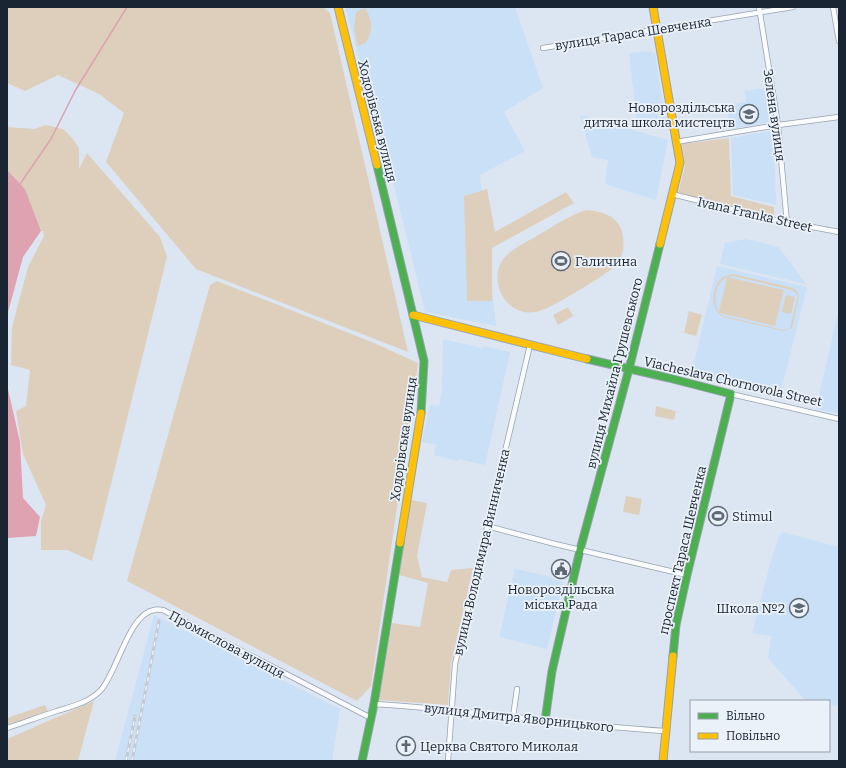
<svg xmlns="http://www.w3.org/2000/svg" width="846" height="768" viewBox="0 0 846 768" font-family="Bitter,serif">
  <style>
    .built { fill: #cae0f7 }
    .green { fill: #decfbd; fill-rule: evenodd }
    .water { fill: #dea2b0 }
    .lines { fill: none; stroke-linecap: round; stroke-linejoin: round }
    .stream { stroke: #dea2b0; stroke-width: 1.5 }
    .street-casing { stroke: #98a2ae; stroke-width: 6 }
    .fast-casing { stroke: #98a2ae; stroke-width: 9 }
    .slow-casing { stroke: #98a2ae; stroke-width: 9 }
    .street { stroke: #fafbfd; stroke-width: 4.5 }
    .fast { stroke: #4caf50; stroke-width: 7 }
    .slow { stroke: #ffc107; stroke-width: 7 }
    .rail-casing { stroke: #c6c9cd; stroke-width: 3 }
    .rail { stroke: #ebf1f8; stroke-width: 1.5; stroke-dasharray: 4.5; stroke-linecap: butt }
    .labels { text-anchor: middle; stroke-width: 3.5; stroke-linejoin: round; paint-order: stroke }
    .street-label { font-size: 13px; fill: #192532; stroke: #ebf1f8 }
    .poi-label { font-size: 13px; fill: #192532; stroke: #ebf1f8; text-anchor: start }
  </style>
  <rect width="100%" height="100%" fill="#dbe6f2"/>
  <g class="built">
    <path d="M345 7H515L543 88 504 112 525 151 480 175 496 326 425 312 396 193Z"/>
    <path d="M650 51 655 54 667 127 637 124 629 53Z"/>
    <path d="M766 88 771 122 730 129 726 105 746 102 745 91Z"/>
    <path d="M580 115 668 140 656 200 605 184 608 160 592 157Z"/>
    <path d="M770 131 775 168 776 205 733 195 731 138Z"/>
    <path d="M746 239 779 247 806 284 720 264 725 243Z"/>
    <path d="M717 266 807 287 780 395 691 376Z"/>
    <path d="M839 309V414L816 409Z"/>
    <path d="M443 339 483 348V346L510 352 485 465 459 459 458 461 434 455 436 445 422 442 430 405 439 406 442 391Z"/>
    <path d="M782 532 839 547V706L829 705V701H806L768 658 771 636 752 633 770 564 778 539Z"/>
    <path d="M515 569 552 577V579L563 582 547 649 499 637Z"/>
    <path d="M154 615 340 709 332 761H115Z"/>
  </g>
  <g class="green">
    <path d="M7 7H309L324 8 330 13 408 352 196 269 106 162 124 113 99 94 58 75 25 91 7 83Z"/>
    <path d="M362 9H366C373 24 373 27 366 43L357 46 354 28 356 12Z"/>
    <path d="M46 125 63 129 72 138 79 148V169L87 153 160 237 167 257 92 561 67 550H41V521L46 505 23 454 16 411 26 406 30 370 11 365 12 327 28 267 44 236 43 231H41L25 189 7 170V127L34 129Z"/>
    <path d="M729 138 731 196 774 207V216L678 194 685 166 682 144Z"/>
    <path d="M487 189 495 232 566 192 574 203 492 248V301H467L464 196Z"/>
    <path d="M586 210C600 211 616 215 621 229 625 241 625 253 617 264 611 272 556 305 545 309 538 312 529 314 521 311 500 305 489 275 505 257 513 248 525 243 535 237 552 227 568 216 586 210Z"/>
    <path d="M733 274 793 288 797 291 799 295 792 328 783 331 723 317C711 310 710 287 722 278 725 276 729 275 733 274ZM733 276 792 290 798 295 790 328 783 330 724 316 720 313 775 326 784 290 727 277ZM727 277 719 312V313C713 300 714 284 727 277Z"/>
    <path d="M217 281 374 343 418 363 371 686 357 701 127 581 210 285Z"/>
    <path d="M786 295 795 297 791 314 782 312Z"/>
    <path d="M568 307 573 316 558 325 553 315Z"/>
    <path d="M689 311 702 315 696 336 684 333Z"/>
    <path d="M656 406 676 411 674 420 655 416Z"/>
    <path d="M626 496 642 499 639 515 623 512Z"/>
    <path d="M411 500 427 503 417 556 422 577 447 582 451 570 473 568 451 663 448 705 379 700 392 623 420 627 428 583 399 575Z"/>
    <path d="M94 701 78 761H7V739Z"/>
    <path d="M45 705 48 711 7 725V718Z"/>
  </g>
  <g class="water">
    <path d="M7 170 25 189 41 231 23 257 7 316Z"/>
    <path d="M7 385 20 442 23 498 40 517 36 536 7 538Z"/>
  </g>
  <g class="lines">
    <path class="stream" d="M20 184 51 139 75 91 127 7"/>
    <defs>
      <g id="street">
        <path d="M759 7 778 125 787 223"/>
        <path d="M833 7 839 41"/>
        <path d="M543 48 793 7"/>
        <path d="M676 142 778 125 839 117"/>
        <path d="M672 194 775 220 839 232"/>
        <path d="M731 394 839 419"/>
        <path d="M487 526 555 544 687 575"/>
        <path d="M374 704C471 710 568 725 665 731"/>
        <path d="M513 717 517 689"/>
        <path d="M7 728C23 723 38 717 54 712 69 707 89 703 101 690 117 672 129 614 154 610 157 609 161 610 163 610L371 718"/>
        <path d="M448 761 455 664 530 345"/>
      </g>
      <g id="fast">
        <path d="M377 165 424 361 421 413"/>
        <path d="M587 359 669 378 731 394 687 575 676 625 673 656"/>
        <path d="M545 721 552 671 580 550 629 369 660 244"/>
        <path d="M362 761 374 704 400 543"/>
      </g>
      <g id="slow">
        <path d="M338 7 377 165"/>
        <path d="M653 7 680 163 660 244"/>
        <path d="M413 315 587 359"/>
        <path d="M400 543 421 413"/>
        <path d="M663 761 673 656"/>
      </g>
    </defs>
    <use href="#street" class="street-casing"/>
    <use href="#fast" class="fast-casing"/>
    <use href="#slow" class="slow-casing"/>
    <use href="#street" class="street"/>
    <use href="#fast" class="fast"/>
    <use href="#slow" class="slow"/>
    <defs>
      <g id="rail">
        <path d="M126 761 135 716"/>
        <path d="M132 761 159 621"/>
      </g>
    </defs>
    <use href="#rail" class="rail-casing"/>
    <use href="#rail" class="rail"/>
  </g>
  <defs>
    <symbol id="school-ring" viewBox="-11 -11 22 22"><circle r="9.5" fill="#ebf1f8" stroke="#5d6975" stroke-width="1.5"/><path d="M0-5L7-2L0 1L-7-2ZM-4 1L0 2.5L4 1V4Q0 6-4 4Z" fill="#5d6975"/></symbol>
    <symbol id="stadium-ring" viewBox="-11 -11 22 22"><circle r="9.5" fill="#ebf1f8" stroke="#5d6975" stroke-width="1.5"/><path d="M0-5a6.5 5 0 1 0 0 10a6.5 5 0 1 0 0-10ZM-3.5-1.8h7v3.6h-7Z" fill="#5d6975"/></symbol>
    <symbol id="civic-ring" viewBox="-11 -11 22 22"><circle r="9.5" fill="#ebf1f8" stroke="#5d6975" stroke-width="1.5"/><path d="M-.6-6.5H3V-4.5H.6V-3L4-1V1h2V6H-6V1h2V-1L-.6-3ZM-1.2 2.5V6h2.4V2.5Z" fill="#5d6975"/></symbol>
    <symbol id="church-ring" viewBox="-11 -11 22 22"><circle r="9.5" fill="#ebf1f8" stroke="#5d6975" stroke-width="1.5"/><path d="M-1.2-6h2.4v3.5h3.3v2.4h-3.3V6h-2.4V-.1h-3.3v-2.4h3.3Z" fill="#5d6975"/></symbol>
  </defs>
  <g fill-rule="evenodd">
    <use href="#school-ring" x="738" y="103" width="22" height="22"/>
    <use href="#stadium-ring" x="550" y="250" width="22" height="22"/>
    <use href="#stadium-ring" x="707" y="505" width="22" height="22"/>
    <use href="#civic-ring" x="550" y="558" width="22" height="22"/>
    <use href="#school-ring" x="788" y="597" width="22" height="22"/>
    <use href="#church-ring" x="395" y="735" width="22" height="22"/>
  </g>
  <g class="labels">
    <g class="street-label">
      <text transform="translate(633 33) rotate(-9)" y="5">вулиця Тараса Шевченка</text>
      <text transform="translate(775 115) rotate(82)" y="5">Зелена вулиця</text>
      <text transform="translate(378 121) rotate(76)" y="5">Ходорівська вулиця</text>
      <text transform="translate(755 214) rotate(13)" y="5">Ivana Franka Street</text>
      <text transform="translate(614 373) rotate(-76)" y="5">вулиця Михайла Грушевського</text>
      <text transform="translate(733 381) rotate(13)" y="5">Viacheslava Chornovola Street</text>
      <text transform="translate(403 439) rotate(-82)" y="5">Ходорівська вулиця</text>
      <text transform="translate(682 550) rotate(-77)" y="5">проспект Тараса Шевченка</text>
      <text transform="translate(481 552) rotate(-77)" y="5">вулиця Володимира Винниченка</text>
      <text transform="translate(227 644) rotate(28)" y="5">Промислова вулиця</text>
      <text transform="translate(519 717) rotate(6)" y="5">вулиця Дмитра Яворницького</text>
    </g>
    <g class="poi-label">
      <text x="735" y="112" text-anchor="end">Новороздільська<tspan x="735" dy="15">дитяча школа мистецтв</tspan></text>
      <text x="575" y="266">Галичина</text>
      <text x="732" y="521">Stimul</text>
      <text x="561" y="594" text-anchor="middle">Новороздільська<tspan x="561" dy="15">міська Рада</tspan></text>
      <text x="785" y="613" text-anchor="end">Школа №2</text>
      <text x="420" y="751">Церква Святого Миколая</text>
    </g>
  </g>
  <rect width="846" height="768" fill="none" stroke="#192532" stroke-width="16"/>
  <rect x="690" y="700" width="140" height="52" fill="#ebf1f8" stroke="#979fa9"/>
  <rect x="698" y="713" width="20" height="6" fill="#4caf50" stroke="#979fa9"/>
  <text x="726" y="720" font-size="12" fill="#192532">Вільно</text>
  <rect x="698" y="733" width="20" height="6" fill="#ffc107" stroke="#979fa9"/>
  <text x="726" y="740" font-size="12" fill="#192532">Повільно</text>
</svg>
